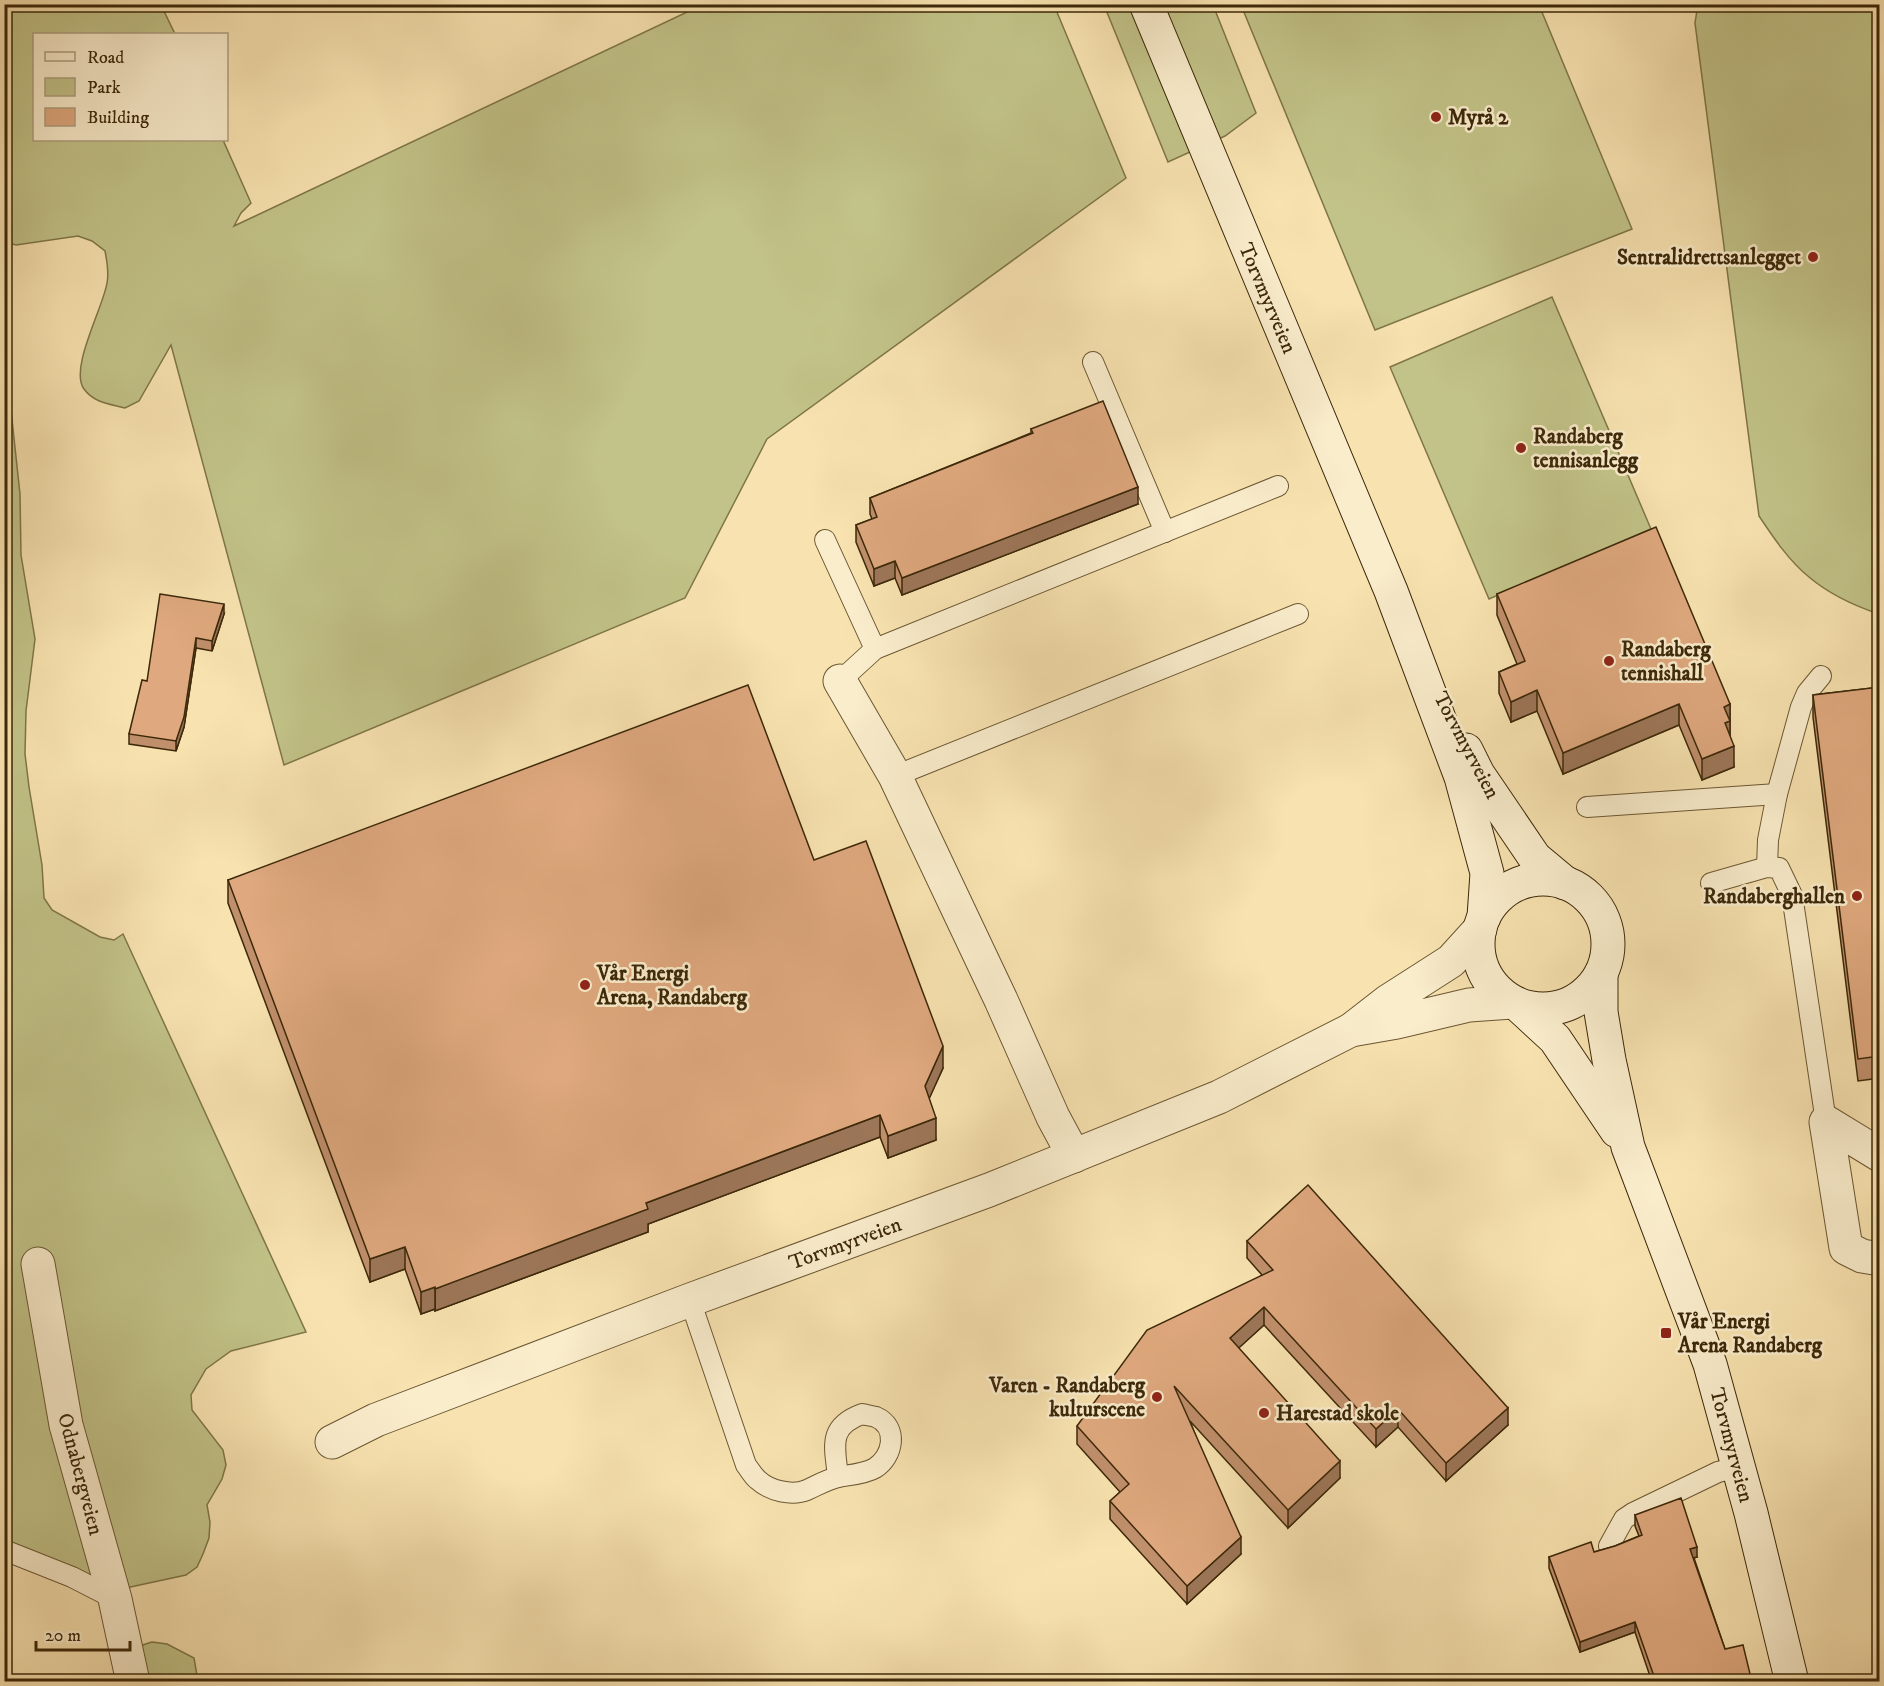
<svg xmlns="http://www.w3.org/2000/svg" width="1884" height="1686" viewBox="0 0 1884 1686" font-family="'IM FELL DW Pica',serif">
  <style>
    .green { fill: #c2c388; stroke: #7f7648; stroke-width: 1.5 }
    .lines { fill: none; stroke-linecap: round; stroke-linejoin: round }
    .lane-casing { stroke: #6b5733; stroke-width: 22 }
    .street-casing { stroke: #6b5733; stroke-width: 35 }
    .secondary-casing { stroke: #3c2809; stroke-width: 35 }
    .lane { stroke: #faedcc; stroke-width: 20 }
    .street { stroke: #faedcc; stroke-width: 33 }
    .secondary { stroke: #faedcc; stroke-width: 33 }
    .wall { fill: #c0906c; stroke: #3c2809; stroke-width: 1.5 }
    .shaded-wall { fill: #9c7658; stroke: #3c2809; stroke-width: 1.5 }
    .building { fill: #dfa87e; stroke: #3c2809; stroke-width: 1.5 }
    .poi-dot { fill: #8f2418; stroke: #faedcc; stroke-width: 2 }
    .labels { text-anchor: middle; stroke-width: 5; stroke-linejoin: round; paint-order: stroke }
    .poi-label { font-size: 21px; font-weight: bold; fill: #3c2809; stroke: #faedcc; text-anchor: start }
    .street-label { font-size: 21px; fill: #3c2809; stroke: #faedcc }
  </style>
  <rect width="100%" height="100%" fill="#f8e3b0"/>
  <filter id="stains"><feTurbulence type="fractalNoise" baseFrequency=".00333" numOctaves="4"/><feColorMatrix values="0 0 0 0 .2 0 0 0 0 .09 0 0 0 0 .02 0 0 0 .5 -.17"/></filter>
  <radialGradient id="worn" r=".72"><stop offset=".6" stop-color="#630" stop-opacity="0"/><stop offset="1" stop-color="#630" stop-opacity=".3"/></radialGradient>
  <g class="green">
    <path d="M704 4 1054 5 1126 178 767 439 685 598 284 765 171 345 139 401 125 408C110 404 94 403 84 389 69 369 103 308 107 283 109 273 107 261 105 251L92 241 78 236 16 245 5 242V5H161L175 34H34V140H223L251 203 241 213 234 226Z"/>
    <path d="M1698 4 1879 5V614C1855 606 1829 594 1809 577 1789 561 1773 537 1759 516L1695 23Z"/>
    <path d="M1104 5H1213L1256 113 1225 136 1168 162Z"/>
    <path d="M1241 5H1539L1632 229 1375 330Z"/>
    <path d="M1552 297 1651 529 1489 599 1390 367Z"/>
    <path d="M4 377 10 401 20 494 21 555 35 639 26 711 25 754 29 787 42 865 44 898 52 910 100 937 114 940 123 934 306 1332 231 1351 206 1369 191 1395 192 1410 223 1450 226 1465 222 1479 207 1505 210 1522 209 1538 203 1554 197 1567 186 1575 126 1588 5 1549Z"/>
    <path d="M152 1642 167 1644 194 1658 198 1681 111 1682C124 1660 126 1649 152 1642Z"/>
  </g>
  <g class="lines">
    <defs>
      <g id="lane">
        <path d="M1093 362 1165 532"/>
        <path d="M825 540 875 649"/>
        <path d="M840 681 875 649 1278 486"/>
        <path d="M895 776 1298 614"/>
        <path d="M1587 807 1777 794"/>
        <path d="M1767 867 1768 840 1777 794 1801 707 1807 693 1821 676"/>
        <path d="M1711 883 1767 867 1779 868 1792 895 1826 1122"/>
        <path d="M690 1300 746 1465C750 1470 753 1476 758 1480 770 1491 792 1496 807 1490 818 1485 826 1480 838 1477"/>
        <path d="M862 1414C866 1415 872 1416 876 1417 899 1427 893 1457 875 1468 865 1474 849 1475 838 1477 835 1447 827 1427 862 1414Z"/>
        <path d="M1609 1546 1624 1519 1633 1513 1718 1472 1738 1467"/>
        <path d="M4 1550 72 1577 115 1599"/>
      </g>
      <g id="street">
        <path d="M840 681 895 776 1001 1000 1053 1117 1074 1156"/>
        <path d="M1480 929 1451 961 1387 1002 1351 1030 1397 1022 1469 1005 1512 1002"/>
        <path d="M1880 1155 1826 1122 1846 1248 1862 1256 1880 1259"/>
        <path d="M38 1264 66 1425 115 1599 133 1682"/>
        <path d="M332 1442 376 1420 690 1300 989 1190 1219 1097 1351 1030"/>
      </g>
      <g id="secondary">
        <path d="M1146 4 1391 591 1461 777 1487 873 1484 917"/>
        <path d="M1466 750 1478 774 1535 858 1565 883"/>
        <circle cx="1543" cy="944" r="65"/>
        <path d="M1601 974V1012L1609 1060 1628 1147 1710 1364 1751 1513 1792 1682"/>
        <path d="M1517 1004 1555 1039 1617 1131"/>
      </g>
    </defs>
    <use href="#lane" class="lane-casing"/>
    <use href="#street" class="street-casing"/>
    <use href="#secondary" class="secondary-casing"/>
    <use href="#lane" class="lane"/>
    <use href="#street" class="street"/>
    <use href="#secondary" class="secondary"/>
  </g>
  <g class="wall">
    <path d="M1031 429 1138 504 902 595 895 578 874 586 856 542V525L872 519 870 514V498L1031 433Z"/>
    <path d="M1497 594 1730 704V736L1734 767 1702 780 1679 725 1563 774 1537 711 1511 722 1499 693V672L1517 664 1497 615Z"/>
    <path d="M224 614 212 651 196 648 184 727 176 751 129 744V734L147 681Z"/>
    <path d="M1880 687V1078L1858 1081 1813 717V695Z"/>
    <path d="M814 860 943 1068 929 1098 936 1140 888 1158 880 1137 648 1224V1232L435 1311V1309L421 1314 405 1269 370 1282 228 903V880Z"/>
    <path d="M1247 1241 1508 1425 1446 1481 1398 1427 1376 1447 1264 1325 1238 1348 1340 1478 1288 1528 1190 1421 1241 1554 1187 1604 1110 1519V1501L1120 1492 1077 1444V1426L1262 1275 1247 1258Z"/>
    <path d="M1635 1515 1697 1557 1694 1558 1725 1649 1751 1682H1652L1635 1632 1580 1652 1549 1568V1557L1594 1552 1615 1546 1639 1536 1635 1526Z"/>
  </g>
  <g class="shaded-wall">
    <path d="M1138 487V504L902 595V578Z"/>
    <path d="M895 561V578L874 586V569Z"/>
    <path d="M224 604V614L212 651V641Z"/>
    <path d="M196 638V648L184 727 176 751V741Z"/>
    <path d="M1537 690V711L1511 722V702Z"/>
    <path d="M1679 704V725L1563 774V753Z"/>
    <path d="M1730 704V742L1725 744 1724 707Z"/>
    <path d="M1734 746V767L1702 780V759Z"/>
    <path d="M943 1046V1068L925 1108V1086Z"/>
    <path d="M880 1115V1137L648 1224V1232L435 1311V1289L646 1203Z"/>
    <path d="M936 1118V1140L888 1158V1136Z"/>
    <path d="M405 1247V1269L370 1282V1259Z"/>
    <path d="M435 1287V1309L421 1314V1292Z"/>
    <path d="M1264 1307V1325L1230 1356V1338Z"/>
    <path d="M1508 1408V1425L1446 1481V1463Z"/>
    <path d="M1398 1409V1427L1376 1447V1429Z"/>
    <path d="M1340 1461V1478L1288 1528V1510Z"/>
    <path d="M1241 1537V1554L1187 1604V1586Z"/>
    <path d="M1697 1547V1557L1690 1559V1549Z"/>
    <path d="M1635 1622V1632L1580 1652V1642Z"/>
    <path d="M1751 1678V1682H1734Z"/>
  </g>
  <g class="building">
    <path d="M1103 401 1138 487 902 578 895 561 874 569 856 525 877 517 870 498 1033 433 1031 429Z"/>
    <path d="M1656 527 1730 704 1724 707 1730 721 1725 723 1734 746 1702 759 1679 704 1563 753 1537 690 1511 702 1499 672 1525 661 1497 594Z"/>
    <path d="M160 594 224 604 212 641 196 638 184 717 176 741 129 734 142 680 147 681Z"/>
    <path d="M748 685 814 860 866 841 943 1046 925 1086 936 1118 888 1136 880 1115 646 1203 648 1209 435 1289V1287L421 1292 405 1247 370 1259 228 880Z"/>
    <path d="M1880 687V1056L1858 1059 1813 695Z"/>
    <path d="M1308 1185 1508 1408 1446 1463 1398 1409 1376 1429 1264 1307 1230 1338 1340 1461 1288 1510 1174 1386 1241 1537 1187 1586 1110 1501 1129 1484 1077 1426 1147 1330 1273 1270 1247 1241Z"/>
    <path d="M1681 1498 1697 1547 1690 1549 1725 1649 1743 1645 1751 1678 1734 1682H1656L1635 1622 1580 1642 1549 1557 1591 1542 1594 1552 1615 1546 1642 1535 1635 1515Z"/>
  </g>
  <g class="poi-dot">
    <circle cx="1436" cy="117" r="6"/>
    <circle cx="1813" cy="257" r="6"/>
    <circle cx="1521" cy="448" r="6"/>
    <circle cx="1609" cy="661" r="6"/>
    <circle cx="1857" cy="896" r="6"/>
    <circle cx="585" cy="985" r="6"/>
    <rect x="1660" y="1327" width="12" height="12" rx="3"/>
    <circle cx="1157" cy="1397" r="6"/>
    <circle cx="1264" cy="1413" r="6"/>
  </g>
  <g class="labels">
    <g class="poi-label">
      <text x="1448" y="124">Myrå 2</text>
      <text x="1801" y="264" text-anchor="end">Sentralidrettsanlegget</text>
      <text x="1533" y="443">Randaberg<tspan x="1533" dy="24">tennisanlegg</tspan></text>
      <text x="1621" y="656">Randaberg<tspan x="1621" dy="24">tennishall</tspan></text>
      <text x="1845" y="903" text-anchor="end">Randaberghallen</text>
      <text x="597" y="980">Vår Energi<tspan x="597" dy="24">Arena, Randaberg</tspan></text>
      <text x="1678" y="1328">Vår Energi<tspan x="1678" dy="24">Arena Randaberg</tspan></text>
      <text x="1145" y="1392" text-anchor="end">Varen - Randaberg<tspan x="1145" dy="24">kulturscene</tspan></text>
      <text x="1276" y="1420">Harestad skole</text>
    </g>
    <g class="street-label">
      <text transform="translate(1268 298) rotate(67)" y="7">Torvmyrveien</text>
      <text transform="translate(1467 745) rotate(62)" y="7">Torvmyrveien</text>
      <text transform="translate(845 1243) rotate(-20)" y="7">Torvmyrveien</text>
      <text transform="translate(1732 1445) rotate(75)" y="7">Torvmyrveien</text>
      <text transform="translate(81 1474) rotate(75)" y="7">Odnabergveien</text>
    </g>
  </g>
  <rect width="1884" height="1686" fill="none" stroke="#f8e3b0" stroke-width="24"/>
  <rect x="6" y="6" width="1872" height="1674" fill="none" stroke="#3c2809" stroke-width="3"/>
  <rect x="12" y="12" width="1860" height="1662" fill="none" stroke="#3c2809" stroke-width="1.5"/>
  <rect x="33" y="33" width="195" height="108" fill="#faedcc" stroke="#ae9e7e" stroke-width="1.5"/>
  <rect x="45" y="52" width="30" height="9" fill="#faedcc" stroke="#ae9e7e" stroke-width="1.5"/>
  <text x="87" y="63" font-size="18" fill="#3c2809">Road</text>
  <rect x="45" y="78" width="30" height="18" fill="#c2c388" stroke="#ae9e7e" stroke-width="1.5"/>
  <text x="87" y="93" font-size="18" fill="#3c2809">Park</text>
  <rect x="45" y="108" width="30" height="18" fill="#dfa87e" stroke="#ae9e7e" stroke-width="1.5"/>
  <text x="87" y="123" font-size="18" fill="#3c2809">Building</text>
  <path d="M36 1641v9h94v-9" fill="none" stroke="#3c2809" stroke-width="3"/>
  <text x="45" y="1641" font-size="18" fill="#3c2809" stroke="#faedcc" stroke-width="4.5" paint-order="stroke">20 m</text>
  <rect width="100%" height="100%" filter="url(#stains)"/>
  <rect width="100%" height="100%" fill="url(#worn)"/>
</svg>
